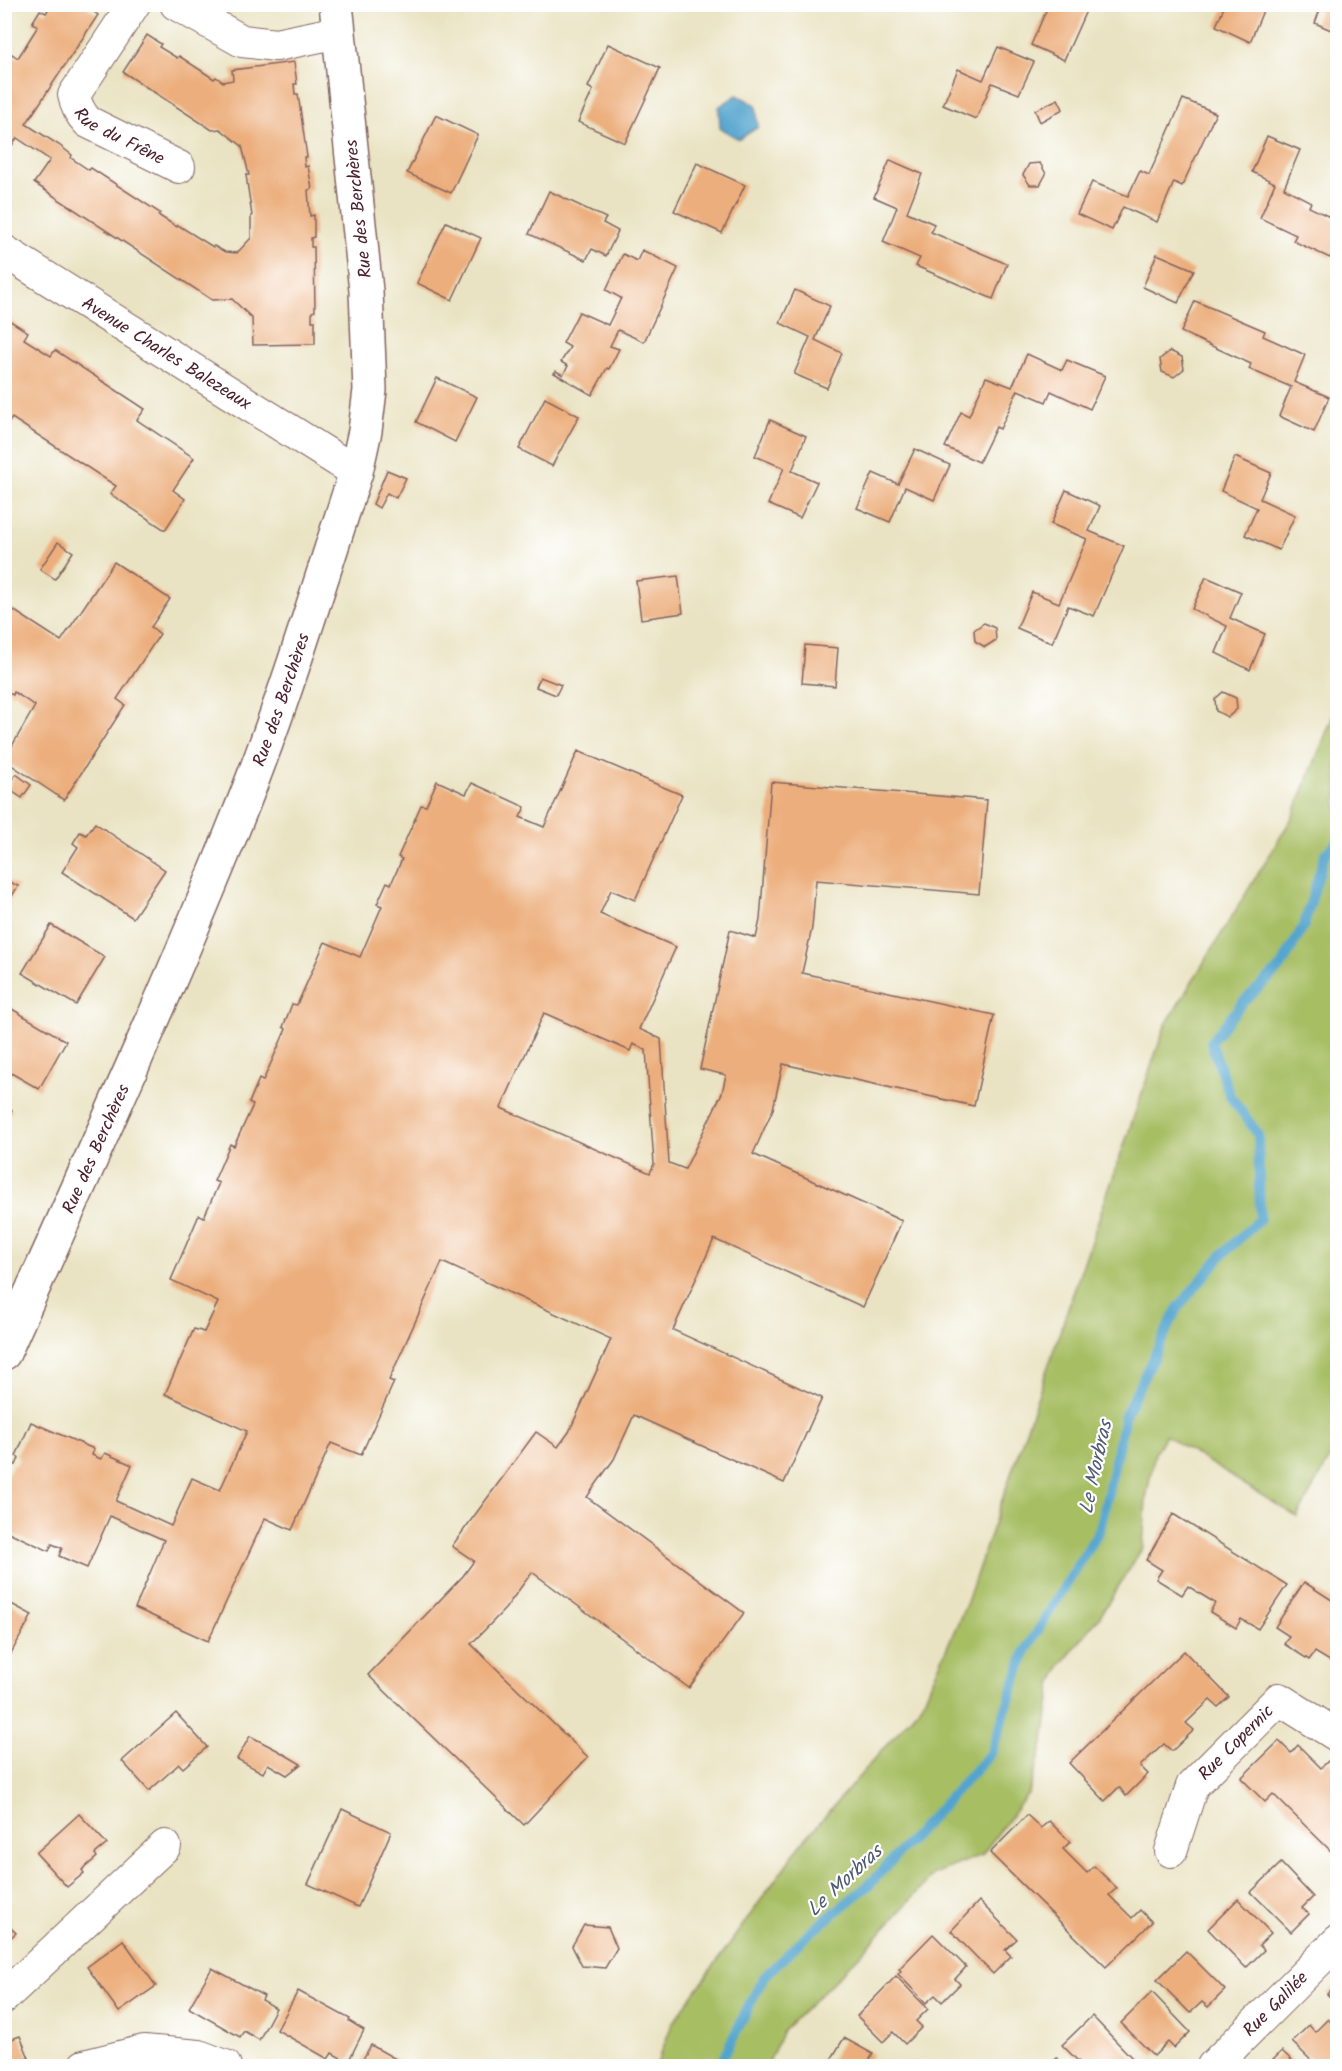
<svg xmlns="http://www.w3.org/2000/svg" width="1342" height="2071" viewBox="0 0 1342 2071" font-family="Kalam,sans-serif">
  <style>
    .green { fill: #a7be63; stroke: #786e47; stroke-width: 1.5 }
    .water { fill: #52a4cd; stroke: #4e627c; stroke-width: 1.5 }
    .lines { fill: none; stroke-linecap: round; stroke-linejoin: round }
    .stream { stroke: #52a4cd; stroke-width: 10 }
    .building { fill: #ecae7b; fill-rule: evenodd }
    .street-casing { stroke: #826460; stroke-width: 34 }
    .secondary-casing { stroke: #826460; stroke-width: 36 }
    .street { stroke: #fff; stroke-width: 32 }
    .secondary { stroke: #fff; stroke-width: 33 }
    .labels { text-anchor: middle; stroke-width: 4.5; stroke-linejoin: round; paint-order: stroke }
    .street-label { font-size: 18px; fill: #4a1f2b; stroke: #fff }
    .water-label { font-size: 20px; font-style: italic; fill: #4e5b74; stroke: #fff }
  </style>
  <rect width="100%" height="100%" fill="#fff"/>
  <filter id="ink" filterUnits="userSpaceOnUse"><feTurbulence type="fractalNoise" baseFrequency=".0167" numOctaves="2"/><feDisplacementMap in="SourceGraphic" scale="12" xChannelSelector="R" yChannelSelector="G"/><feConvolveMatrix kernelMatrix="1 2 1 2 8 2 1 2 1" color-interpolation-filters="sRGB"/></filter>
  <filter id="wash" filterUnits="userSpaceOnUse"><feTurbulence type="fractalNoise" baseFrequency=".008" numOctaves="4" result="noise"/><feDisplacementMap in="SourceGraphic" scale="24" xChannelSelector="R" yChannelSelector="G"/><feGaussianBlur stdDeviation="1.35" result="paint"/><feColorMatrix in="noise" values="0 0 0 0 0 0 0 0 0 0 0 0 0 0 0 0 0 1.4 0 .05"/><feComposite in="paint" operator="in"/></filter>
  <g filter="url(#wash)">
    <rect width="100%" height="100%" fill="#eae3c3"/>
    <path class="green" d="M1337 706V1446L1297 1517 1165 1435 1155 1453 1146 1498 1143 1547 1100 1616 1061 1665 1052 1685 1044 1740 1029 1792 982 1855 934 1874 859 1956 783 2031 767 2066H656L672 2024 801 1844 922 1704 967 1602 1165 1026 1292 818Z"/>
    <path class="water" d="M737 95 756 105 758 127 739 139 720 128 719 107Z"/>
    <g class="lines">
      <path class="stream" d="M719 2066 763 1978 807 1935 870 1884 991 1753 1026 1650 1100 1529 1125 1415 1177 1309 1222 1255 1260 1219 1258 1134 1230 1096 1211 1042 1243 1002 1281 967 1304 925 1325 854 1338 842"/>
    </g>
    <g id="blocks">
      <g class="building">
        <path d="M52 4H83L98 15 26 124 59 145 72 155 71 158 89 170 91 168 160 213 158 215 177 227 178 225 213 247 214 246 225 252 237 253 251 238V216H252L246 175H249L242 146 220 129 212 130 123 72 147 35 161 44 159 47 177 58 179 56 214 79 216 77 223 82 233 80 232 70 294 62 297 84H294L295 94H298L307 157H304L305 167 308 166 312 189 308 190 310 216 314 215V237L311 238V247H314L315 311 312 312V321H315V344L253 345 252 318 232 299 212 300 34 183 50 160 17 138 4 157V65L12 54 18 58 38 26 32 23 40 10 46 13Z"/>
        <path d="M1049 4H1089L1064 60 1031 45Z"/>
        <path d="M1322 4H1338V33L1315 23Z"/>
        <path d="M1225 5 1265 6 1250 42 1216 26Z"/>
        <path d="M608 44 660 68 625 143 578 122 593 90 588 87Z"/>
        <path d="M998 47 1034 62 1019 94 992 83 976 119 943 105 958 69 983 80Z"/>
        <path d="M1058 99 1063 109 1040 122 1035 110Z"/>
        <path d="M1183 99 1216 113 1182 186 1174 182 1157 222 1123 207 1112 230 1077 214 1092 182 1128 196 1140 171 1149 175Z"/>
        <path d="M436 115 478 135 451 193 407 173Z"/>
        <path d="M1267 136 1300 150 1284 188 1311 202 1309 207 1338 221V241L1330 258 1293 241 1296 235 1260 218 1275 183 1252 172Z"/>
        <path d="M890 160 922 174 907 212 934 224 931 232 1007 264 993 299 916 266 920 258 883 242 897 207 874 197Z"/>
        <path d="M697 163 745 185 722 233 674 211Z"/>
        <path d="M1040 163 1046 174 1040 185H1030L1023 175 1029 164Z"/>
        <path d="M549 191 606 218 603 223 618 231 606 256 592 249 586 260 529 234Z"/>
        <path d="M446 222 481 238 452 300 417 283Z"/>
        <path d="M642 250 678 268 644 342 618 330 610 346 619 349 609 369 607 368 592 395 554 373 556 371 563 375 568 366 561 362 570 347 563 343 579 312 608 325 621 298 606 290 623 254 637 261Z"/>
        <path d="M1157 254 1194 270 1178 303 1143 287Z"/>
        <path d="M795 290 830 306 815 340 842 353 827 388 794 374 810 337 780 323Z"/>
        <path d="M1195 301 1265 331 1263 336 1305 355 1294 382 1329 397 1314 432 1279 416 1291 387 1249 369 1251 364 1181 332Z"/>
        <path d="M4 317 28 332 24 339 51 356 55 350 145 409 137 420 194 458 173 490 185 499 165 530 110 494 116 486 12 418 4 430Z"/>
        <path d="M1170 351 1182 357 1184 369 1174 377 1162 372 1160 359Z"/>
        <path d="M1027 354 1062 370 1067 360 1105 376 1090 409 1051 391 1046 402 1018 390 1000 429 996 427 979 462 945 447 961 412 969 416 986 377 1012 387Z"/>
        <path d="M437 378 477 397 455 442 416 422Z"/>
        <path d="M545 398 579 416 552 466 519 449Z"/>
        <path d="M770 420 806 436 792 471 817 482 800 518 768 504 784 468 755 456Z"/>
        <path d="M915 449 950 465 934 500 905 487 890 522 857 508 873 473 898 484Z"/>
        <path d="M1235 457 1271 473 1260 499 1295 515 1279 550 1245 535 1257 508 1221 491Z"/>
        <path d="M387 470 406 478 396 498 387 493 379 508 373 504Z"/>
        <path d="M1066 490 1100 506 1089 531 1124 546 1094 616 1068 606 1052 643 1017 628 1032 592 1059 603 1087 539 1051 524Z"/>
        <path d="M58 542 73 552 55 579 40 569Z"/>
        <path d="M114 562 170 599 151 627 160 634 117 699 125 705 64 800 4 760 35 706 14 692 13 695 4 689V604L61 641Z"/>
        <path d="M678 576 683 613 641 619 636 581Z"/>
        <path d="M1206 577 1241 592 1230 618 1265 634 1250 670 1216 653 1227 626 1192 609Z"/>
        <path d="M984 623 995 628 996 640 985 647 975 641 974 630Z"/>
        <path d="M805 645 838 648 835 686 802 683Z"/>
        <path d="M540 677 561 685 556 695 536 687Z"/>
        <path d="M1223 692 1236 698 1237 709 1228 717 1216 711 1215 699Z"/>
        <path d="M578 751 682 795 635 900 611 890 600 914 676 947 639 1029 661 1039 669 1163 685 1169 722 1093 726 1075 700 1069 730 930 756 938 760 920 771 782 987 800 979 894 816 880 812 928 802 973 994 1015 974 1106 783 1064 773 1109 753 1154 902 1221 863 1307 714 1239 673 1330 822 1398 784 1483 634 1415 614 1459 587 1497 744 1613 689 1688 532 1572 505 1609 471 1644 588 1757 524 1825 368 1675 463 1576 474 1561 452 1546 536 1432 558 1447 569 1432 611 1339 442 1262 389 1380 394 1382 361 1455 331 1443 292 1530 265 1518 208 1641 135 1608 164 1540 110 1516 87 1568 59 1556 62 1548 52 1544 49 1551 4 1530V1491L8 1483 4 1481 13 1464 16 1465 19 1458 16 1456 31 1422 94 1449 92 1455 101 1459 105 1453 132 1465 116 1501 171 1526 192 1478 220 1490 247 1431 165 1394 194 1329 204 1332 218 1302 171 1280 199 1215 204 1217 219 1183 214 1181 230 1144 234 1146 253 1105 249 1103 259 1079 263 1081 286 1029 283 1027 292 1004 297 1005 325 942 360 957 382 906 377 904 387 882 391 884 402 859 398 857 421 805 426 806 437 781 466 794 472 783 525 807 520 817 544 827ZM544 1013 630 1051 633 1044 646 1050 654 1164 650 1173 501 1108Z"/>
        <path d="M16 774 31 785 22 798 7 788Z"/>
        <path d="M95 823 165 870 133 918 62 872 78 847 73 843 80 832 86 835Z"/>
        <path d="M4 879 18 886 4 909Z"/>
        <path d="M51 925 105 957 76 1005 22 973Z"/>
        <path d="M12 1009 66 1041 39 1089 4 1069V1021Z"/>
        <path d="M4 1107 12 1110 4 1127Z"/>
        <path d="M1173 1514 1287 1585 1258 1629 1241 1619 1236 1628 1210 1612 1215 1603 1202 1595 1188 1586 1182 1595 1156 1579 1162 1570 1146 1560Z"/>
        <path d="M1304 1582 1338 1604V1655L1333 1663 1315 1652 1309 1660 1284 1644 1289 1636 1275 1627Z"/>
        <path d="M4 1600 32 1615 4 1666Z"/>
        <path d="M1184 1651 1229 1697 1218 1707 1210 1700 1186 1723 1194 1730 1172 1751 1164 1744 1140 1766 1148 1774 1126 1796 1119 1787 1105 1801 1069 1763Z"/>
        <path d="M176 1713 207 1747 183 1768 179 1764 149 1791 122 1761Z"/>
        <path d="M250 1736 277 1750 301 1764 287 1775 268 1764 263 1773 237 1759Z"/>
        <path d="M1279 1741 1291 1753 1298 1745 1321 1768 1328 1761 1338 1770V1858L1273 1794 1265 1802 1241 1778Z"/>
        <path d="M342 1809 391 1832 358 1907 308 1884Z"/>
        <path d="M79 1814 107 1844 95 1854 97 1857 82 1870 84 1873 67 1887 36 1853Z"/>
        <path d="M1027 1815 1041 1828 1049 1821 1070 1842 1063 1849 1087 1873 1094 1866 1117 1888 1109 1895 1132 1918 1140 1910 1152 1922 1106 1967 990 1853Z"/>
        <path d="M1281 1863 1313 1897 1302 1908 1309 1914 1291 1932 1251 1892Z"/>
        <path d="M1238 1899 1271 1933 1259 1945 1264 1950 1246 1968 1208 1929Z"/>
        <path d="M979 1901 1017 1939 1005 1950 1011 1956 993 1974 951 1931Z"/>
        <path d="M4 1921 16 1933 4 1943Z"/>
        <path d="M584 1925 608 1927 617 1948 605 1968 582 1966 572 1946Z"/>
        <path d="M933 1934 966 1967 955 1979 960 1984 942 2002 935 1995 926 2003 898 1974 901 1971 899 1969Z"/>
        <path d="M123 1940 156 1986 119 2012 87 1967Z"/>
        <path d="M1186 1951 1225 1990 1208 2007 1202 2002 1190 2013 1157 1980Z"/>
        <path d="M212 1968 264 1996 262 2000 276 2008 259 2040 244 2031 240 2037 189 2008Z"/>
        <path d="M896 1976 928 2009 916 2021 922 2027 905 2044 893 2032 883 2042 857 2016Z"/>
        <path d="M1338 1983V2005L1327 1994Z"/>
        <path d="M298 1991 350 2019 349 2021 364 2030 348 2062 332 2053 328 2059 277 2030Z"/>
        <path d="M1152 1992 1190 2032 1174 2048 1168 2042 1154 2056 1121 2023Z"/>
        <path d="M1092 2016 1135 2061 1130 2066H1083L1062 2045Z"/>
        <path d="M1328 2019 1338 2029V2066H1317L1292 2042 1309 2025 1315 2032Z"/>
        <path d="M20 2036 29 2058 12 2065 4 2042Z"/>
        <path d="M844 2038 873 2054 866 2066H827Z"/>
        <path d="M371 2045 408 2066H359Z"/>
        <path d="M1282 2051 1298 2066H1267Z"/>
        <path d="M1057 2058 1065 2066H1048Z"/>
      </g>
    </g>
  </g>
  <g filter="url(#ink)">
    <use href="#blocks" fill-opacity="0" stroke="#826460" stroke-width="1.5"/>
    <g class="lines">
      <defs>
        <g id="street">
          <path id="s1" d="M134 4 74 95C76 106 80 114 88 122L179 167"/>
          <path d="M176 4 242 41 276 45 339 32"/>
          <path id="s2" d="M4 251 356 472"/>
          <path id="s3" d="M1171 1851 1192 1786 1279 1699 1338 1736"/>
          <path d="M4 1997 165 1846"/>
          <path d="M84 2066 144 2051 199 2056 225 2066"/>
          <path id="s4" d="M1213 2066 1338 1941"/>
        </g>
        <g id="secondary">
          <path id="s5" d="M4 1353C83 1176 165 999 237 819 283 706 318 588 356 472L365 431 370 390 366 291 336 4"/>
        </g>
      </defs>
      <use href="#street" class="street-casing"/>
      <use href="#secondary" class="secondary-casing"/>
      <use href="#street" class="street"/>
      <use href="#secondary" class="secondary"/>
    </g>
  </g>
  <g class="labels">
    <g class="street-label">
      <text dy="6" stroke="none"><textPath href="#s1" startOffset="174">Rue du Frêne</textPath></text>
      <text transform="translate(358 209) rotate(-96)" y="6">Rue des Berchères</text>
      <text dy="6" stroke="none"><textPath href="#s2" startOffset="192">Avenue Charles Balezeaux</textPath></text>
      <text dy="6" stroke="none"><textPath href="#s5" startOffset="710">Rue des Berchères</textPath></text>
      <text dy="6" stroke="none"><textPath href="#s5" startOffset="224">Rue des Berchères</textPath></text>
      <text dy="6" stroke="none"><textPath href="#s3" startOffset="130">Rue Copernic</textPath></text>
      <text dy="6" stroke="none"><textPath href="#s4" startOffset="88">Rue Galilée</textPath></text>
    </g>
    <g class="water-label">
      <text transform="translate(1095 1467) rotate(-78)" y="7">Le Morbras</text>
      <text transform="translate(844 1880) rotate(-43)" y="7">Le Morbras</text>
    </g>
  </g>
  <rect width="1342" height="2071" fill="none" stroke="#fff" stroke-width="24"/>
</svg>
